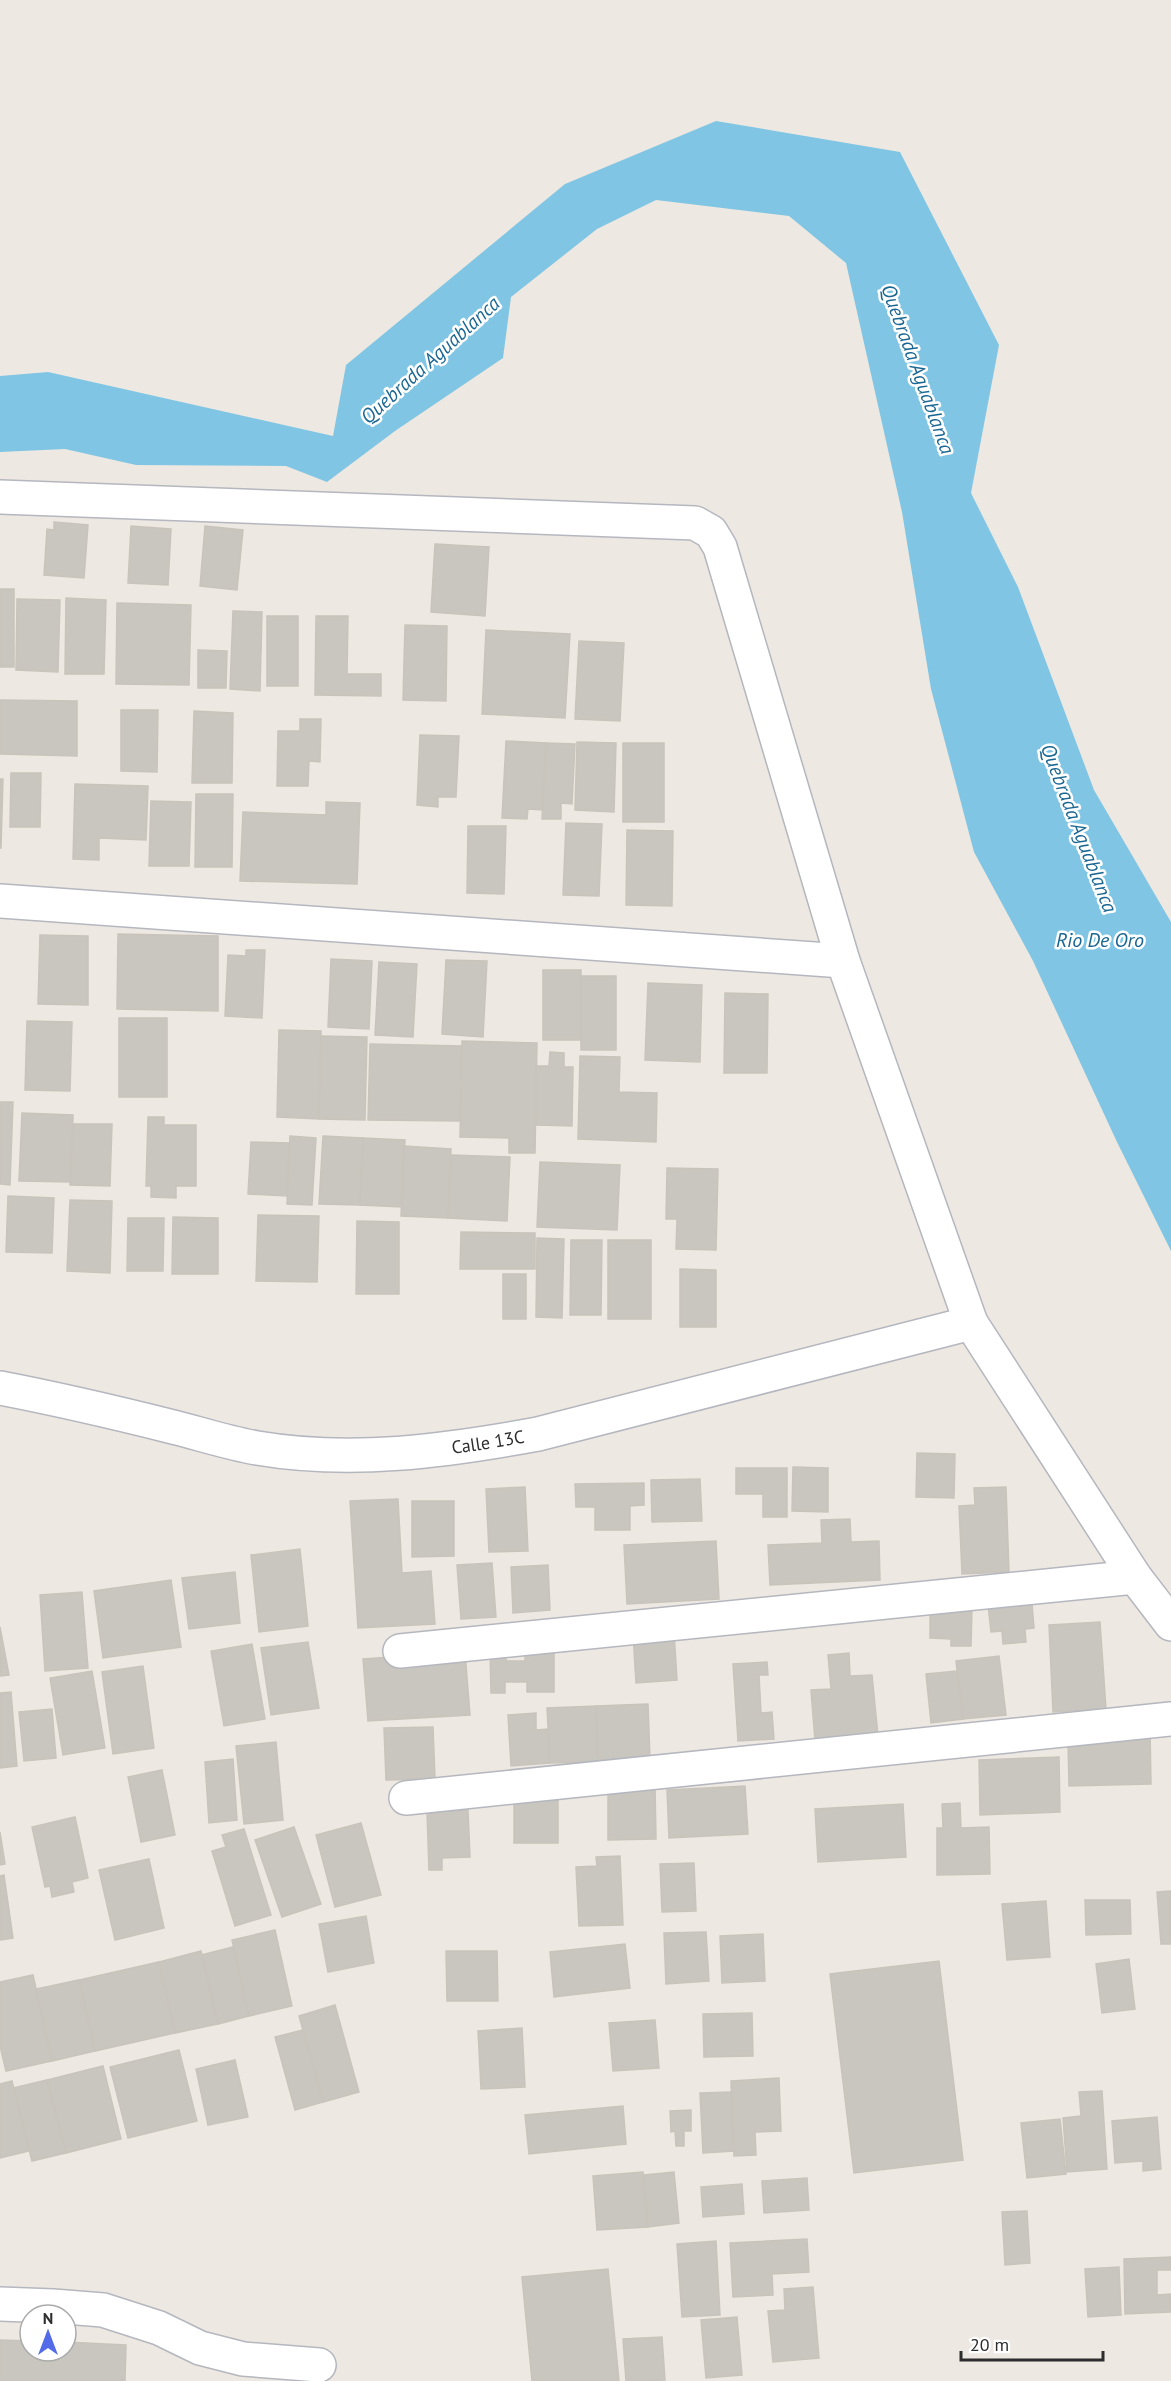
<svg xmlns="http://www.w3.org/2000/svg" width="1171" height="2381" viewBox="0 0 1171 2381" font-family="'PT Sans',sans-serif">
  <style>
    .water { fill: #80c6e4 }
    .building { fill: #c9c6bf; stroke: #c9c4bb; stroke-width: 1.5 }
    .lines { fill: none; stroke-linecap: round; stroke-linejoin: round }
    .minor-casing { stroke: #b5b7bf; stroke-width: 36 }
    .minor { stroke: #fff; stroke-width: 33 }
    .labels { text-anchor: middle; stroke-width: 5; stroke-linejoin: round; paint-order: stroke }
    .street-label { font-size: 18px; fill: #2d2d2d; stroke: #fff }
    .water-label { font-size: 20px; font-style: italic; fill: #1b6793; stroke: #fff }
  </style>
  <rect width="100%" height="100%" fill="#ede8e1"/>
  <path class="water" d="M716 121 900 152 999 345 971 493 1018 587 1094 790 1171 922V1251L1117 1142 1033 961 974 852 931 689 902 512 846 263 789 216 656 200 597 229 511 297 503 358 395 431 327 482 286 466 136 465 65 449 0 452V376L48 372 333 436 346 365 565 184Z"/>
  <g class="building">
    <path d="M54 522 88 525 84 578 44 575 47 529 54 530Z"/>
    <path d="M131 526 171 529 168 585 128 583Z"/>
    <path d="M205 526 243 530 237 590 200 586Z"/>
    <path d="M435 544 489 547 485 616 431 612Z"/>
    <rect x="0" y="589" width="14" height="78"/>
    <path d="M66 598 106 600 104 674H65Z"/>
    <path d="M17 599 60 600 58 672 16 670Z"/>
    <path d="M117 603 191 605 189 685 116 684Z"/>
    <path d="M233 611 262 612 260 691 230 689Z"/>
    <rect x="267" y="616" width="31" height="70"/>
    <path d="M316 616H348L347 674H381V696L315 695Z"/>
    <path d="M405 625 447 626 446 701 403 700Z"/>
    <path d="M486 630 570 634 565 718 482 714Z"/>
    <path d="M579 641 624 643 620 721 575 719Z"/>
    <path d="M198 650 227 651 226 688H198Z"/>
    <path d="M0 700 77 701V756L0 754Z"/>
    <path d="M121 710H158L157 772 121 771Z"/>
    <path d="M194 711 233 713 232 783H192Z"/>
    <path d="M300 719H321L320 762 309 761 308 786H277L278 731H300Z"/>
    <path d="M420 735 459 736 456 797H438V807L417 805Z"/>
    <path d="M506 741 546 743 543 810 528 809 527 819 502 818Z"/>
    <path d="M577 742 616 743 614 812 575 810Z"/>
    <path d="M546 743 575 744 572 804 561 803V819H542Z"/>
    <rect x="623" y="743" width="41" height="79"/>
    <path d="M11 773H41L40 827H10Z"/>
    <path d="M0 779H3L1 848H0Z"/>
    <path d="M75 784 148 786 146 840 99 838V860L73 859Z"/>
    <path d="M196 794H233L232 867H195Z"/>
    <path d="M151 801 191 802 189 866H149Z"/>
    <path d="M326 802 360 803 357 884 240 881 243 812 326 815Z"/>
    <path d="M566 823 602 824 599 896 563 895Z"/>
    <path d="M468 826H506L504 894 467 893Z"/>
    <path d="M627 830 673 831 672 906 626 905Z"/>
    <path d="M118 934 218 936V1011L117 1009Z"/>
    <path d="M40 935 88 936V1005L38 1004Z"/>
    <path d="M246 950H265L262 1018 225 1016 228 955 246 956Z"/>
    <path d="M331 959 372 961 369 1029 328 1027Z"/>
    <path d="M446 960 487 961 483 1037 442 1034Z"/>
    <path d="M379 962 417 964 413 1037 375 1035Z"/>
    <rect x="543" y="970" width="38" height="70"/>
    <rect x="581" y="976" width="35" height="74"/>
    <path d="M648 983 702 985 700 1062 645 1060Z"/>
    <path d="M725 993 768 994 767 1073H724Z"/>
    <rect x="119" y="1018" width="48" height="79"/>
    <path d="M27 1021 72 1022 70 1091 25 1090Z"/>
    <path d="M279 1030 321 1031 319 1119 277 1117Z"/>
    <path d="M321 1036 367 1037 365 1120 319 1119Z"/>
    <path d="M462 1041 537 1043 535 1153H509V1138L460 1137Z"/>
    <path d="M370 1044 462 1046 460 1121 368 1120Z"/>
    <path d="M550 1052 564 1053V1067H573L572 1126 536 1125V1066H549Z"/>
    <path d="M580 1056 620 1057 619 1092 657 1093 656 1142 578 1139Z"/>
    <path d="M0 1102H13L10 1185 0 1184Z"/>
    <path d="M22 1113 73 1115 71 1182 19 1181Z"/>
    <path d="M148 1117H164V1125H196V1186H176V1198L151 1197V1186H146Z"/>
    <path d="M73 1124H112L110 1186 70 1185Z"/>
    <path d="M290 1136 316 1138 312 1205 287 1204Z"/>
    <path d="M323 1136 363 1138 360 1205 319 1204Z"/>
    <path d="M363 1138 405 1140 402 1207 360 1205Z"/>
    <path d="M251 1142 289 1143 287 1196 248 1194Z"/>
    <path d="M404 1146 451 1149 448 1218 401 1216Z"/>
    <path d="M451 1155 510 1157 507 1221 448 1218Z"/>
    <path d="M540 1162 620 1165 617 1230 537 1227Z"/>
    <path d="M667 1168 718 1169 716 1250 676 1249 677 1219H666Z"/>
    <path d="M8 1196 54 1198 52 1253 6 1252Z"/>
    <path d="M70 1200 112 1201 110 1273 67 1271Z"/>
    <path d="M258 1215 319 1216 317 1282 256 1281Z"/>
    <path d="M173 1217 218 1218V1274H172Z"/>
    <path d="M128 1218H164L163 1271H127Z"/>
    <path d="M357 1221 399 1222V1294H356Z"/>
    <path d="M461 1232 535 1233V1269H460Z"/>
    <path d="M537 1238 564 1239 562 1318 536 1317Z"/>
    <path d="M571 1240H602L601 1315H570Z"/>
    <rect x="608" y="1240" width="43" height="79"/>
    <path d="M680 1269 716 1270V1327H680Z"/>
    <rect x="503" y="1274" width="23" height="45"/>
    <path d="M917 1453 955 1454 954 1498 916 1497Z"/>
    <path d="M793 1467 828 1468V1512L792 1511Z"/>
    <path d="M736 1468H787V1517H763V1494H736Z"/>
    <path d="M700 1479 702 1521 652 1522 651 1480Z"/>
    <path d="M644 1483V1505L630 1506V1530H595V1507H576L575 1484Z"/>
    <path d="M525 1487 528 1551 489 1552 486 1489Z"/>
    <path d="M1006 1487 1009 1572 962 1574 959 1506 975 1505 974 1488Z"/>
    <path d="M398 1499 402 1573 431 1571 435 1624 358 1628 350 1501Z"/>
    <path d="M412 1501H454V1556L412 1557Z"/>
    <path d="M850 1519 851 1542 879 1541 880 1580 770 1585 768 1545 822 1543 821 1520Z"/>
    <path d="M716 1541 719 1599 627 1604 624 1545Z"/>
    <path d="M300 1549 308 1626 259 1632 251 1555Z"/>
    <path d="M492 1563 496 1617 461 1619 457 1565Z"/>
    <path d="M548 1565 550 1610 513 1613 511 1567Z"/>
    <path d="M235 1572 240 1623 189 1629 182 1578Z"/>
    <path d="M171 1580 181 1647 103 1658 94 1591Z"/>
    <path d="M82 1592 88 1668 45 1671 40 1595Z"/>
    <path d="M1031 1592 1034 1628 1025 1629 1026 1642 1003 1644 1002 1631 991 1632 987 1596Z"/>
    <path d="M930 1608H972L971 1646H951V1639L930 1638Z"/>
    <path d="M1100 1622 1106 1709 1053 1712 1049 1625Z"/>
    <path d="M0 1627 9 1675 0 1676Z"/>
    <path d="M674 1632 677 1680 636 1683 633 1634Z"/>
    <path d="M308 1642 319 1708 271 1715 261 1648Z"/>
    <path d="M252 1644 265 1719 224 1726 211 1651Z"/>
    <path d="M525 1646H554V1692H527V1682H505V1693H491L490 1650H506V1661H525Z"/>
    <path d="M465 1652 470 1715 368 1721 363 1659Z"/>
    <path d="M849 1653 850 1676 872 1675 878 1736 815 1741 811 1690 831 1689 828 1655Z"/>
    <path d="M999 1656 1006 1715 963 1719 956 1661Z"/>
    <path d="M767 1662 768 1675H759L761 1713 772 1712 774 1739 738 1741 733 1664Z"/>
    <path d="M143 1666 154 1748 113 1754 102 1672Z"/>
    <path d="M92 1671 105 1748 63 1755 50 1678Z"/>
    <path d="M957 1671 963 1719 931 1723 926 1674Z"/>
    <path d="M11 1692 17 1766 0 1768V1693Z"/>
    <path d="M648 1704 650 1759 598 1762 596 1706Z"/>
    <path d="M596 1706 598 1762 550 1763 547 1708Z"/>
    <path d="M52 1709 56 1758 24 1761 19 1712Z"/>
    <path d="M536 1713V1730L548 1729 550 1763 511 1766 508 1715Z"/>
    <path d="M433 1727 435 1779 386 1780 384 1728Z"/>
    <path d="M1150 1728 1151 1784 1069 1786 1068 1741Z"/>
    <path d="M276 1742 283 1820 244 1824 236 1746Z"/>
    <path d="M1059 1757 1060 1812 980 1815 979 1760Z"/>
    <path d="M233 1759 237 1820 209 1823 205 1762Z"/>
    <path d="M162 1770 175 1835 141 1842 128 1777Z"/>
    <path d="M655 1785 656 1839 608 1840V1787Z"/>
    <path d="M745 1786 748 1834 669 1838 667 1790Z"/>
    <rect x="514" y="1791" width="44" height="52"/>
    <path d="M960 1803 961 1828 989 1827 990 1874 937 1875V1828H943L942 1804Z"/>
    <path d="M903 1804 906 1857 818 1862 815 1809Z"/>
    <path d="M468 1810 470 1857 442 1858V1870H429L427 1812Z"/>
    <path d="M75 1817 88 1878 72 1882 74 1892 52 1897 50 1886 45 1887 32 1827Z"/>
    <path d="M361 1823 381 1895 335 1907 316 1835Z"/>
    <path d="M294 1827 321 1904 282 1917 255 1840Z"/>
    <path d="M244 1829 271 1915 235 1926 212 1851 226 1847 222 1835Z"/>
    <path d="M0 1832 5 1864 0 1865Z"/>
    <path d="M620 1856 623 1925 579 1926 576 1867 597 1866 596 1857Z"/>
    <path d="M149 1859 164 1928 115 1940 99 1870Z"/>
    <path d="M694 1863 696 1911 662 1912 660 1864Z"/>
    <path d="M4 1875 13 1938 0 1940V1876Z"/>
    <path d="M1171 1891V1944H1161L1157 1892Z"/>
    <path d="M1085 1900H1130L1131 1934 1086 1935Z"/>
    <path d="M1046 1901 1050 1957 1007 1960 1002 1904Z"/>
    <path d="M366 1916 374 1963 328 1972 319 1924Z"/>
    <path d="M275 1930 292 2006 249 2016 232 1940Z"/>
    <path d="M706 1932 709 1981 666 1984 664 1933Z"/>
    <path d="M763 1934 765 1981 722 1983 720 1936Z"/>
    <path d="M625 1944 630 1988 554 1997 550 1952Z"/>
    <path d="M233 1947 249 2016 218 2024 201 1955Z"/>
    <path d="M201 1951 218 2024 175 2033 159 1962Z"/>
    <path d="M446 1951H497L498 2001H447Z"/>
    <path d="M1129 1959 1135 2009 1102 2013 1096 1964Z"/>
    <path d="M939 1961 963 2160 854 2173 830 1974Z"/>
    <path d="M159 1962 175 2033 95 2051 79 1980Z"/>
    <path d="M33 1975 52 2061 6 2071 0 2046V1982Z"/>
    <path d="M79 1980 95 2051 52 2061 36 1989Z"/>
    <path d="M335 2005 359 2092 323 2102 299 2016Z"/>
    <path d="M752 2013 753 2056 704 2057 703 2014Z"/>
    <path d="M655 2020 659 2068 613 2071 609 2023Z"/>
    <path d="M522 2028 525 2087 481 2089 478 2031Z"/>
    <path d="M303 2030 323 2102 295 2110 275 2037Z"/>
    <path d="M179 2050 197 2121 128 2138 110 2067Z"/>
    <path d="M235 2060 248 2117 208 2125 196 2069Z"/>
    <path d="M103 2066 121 2139 66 2153 47 2080Z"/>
    <path d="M779 2078 781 2131 755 2132 756 2155 734 2156 731 2081Z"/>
    <path d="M47 2080 66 2153 32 2161 13 2088Z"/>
    <path d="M12 2081 29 2151 0 2158V2084Z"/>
    <path d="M1102 2091 1107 2169 1067 2172 1063 2118 1081 2116 1079 2092Z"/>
    <path d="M731 2092 734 2151 703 2153 700 2093Z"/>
    <path d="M623 2106 626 2144 529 2154 525 2115Z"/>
    <path d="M691 2110V2131H684V2146H676L675 2131 671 2132 670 2111Z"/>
    <path d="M1157 2117 1161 2169 1143 2171V2161L1115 2163 1112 2121Z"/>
    <path d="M1060 2119 1066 2174 1027 2178 1021 2123Z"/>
    <path d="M643 2172 648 2227 597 2230 593 2176Z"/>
    <path d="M674 2172 679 2223 648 2227 644 2175Z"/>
    <path d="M807 2178 809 2210 764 2213 762 2181Z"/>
    <path d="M742 2184 744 2214 703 2217 701 2187Z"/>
    <path d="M1027 2211 1030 2263 1005 2265 1002 2212Z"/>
    <path d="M807 2239 809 2272 772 2274 773 2295 733 2297 730 2243Z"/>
    <path d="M716 2241 720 2315 682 2317 677 2244Z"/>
    <path d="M1171 2257V2270H1157V2295L1171 2294V2312L1125 2314 1124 2259Z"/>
    <path d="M1119 2267 1121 2315 1088 2317 1085 2269Z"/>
    <path d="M608 2269 619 2381H532L522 2277Z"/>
    <path d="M813 2287 819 2358 773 2362 768 2311 785 2310 784 2289Z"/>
    <path d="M737 2317 742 2375 706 2378 701 2320Z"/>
    <path d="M662 2337 665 2380 626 2381 623 2339Z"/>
    <path d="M0 2340 30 2341V2351H66V2342L126 2345 125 2381H0Z"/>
  </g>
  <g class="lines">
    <defs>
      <g id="minor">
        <path d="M0 497 695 523 711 532 720 547 843 961 971 1323 1135 1577 1171 1624"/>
        <path d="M0 901 843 961"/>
        <path id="s1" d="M0 1388C57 1399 113 1412 169 1426 198 1433 228 1443 257 1448 351 1464 445 1451 538 1434L971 1323"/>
        <path d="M400 1651 1135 1577"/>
        <path d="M406 1798 1171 1719"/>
        <path d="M0 2304 53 2306 103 2310 159 2328 200 2348 243 2359 319 2365"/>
      </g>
    </defs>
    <use href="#minor" class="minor-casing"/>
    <use href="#minor" class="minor"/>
  </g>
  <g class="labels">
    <g class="street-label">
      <text dy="6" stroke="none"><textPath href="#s1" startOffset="496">Calle 13C</textPath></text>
    </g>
    <g class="water-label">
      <text transform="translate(430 360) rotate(-42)" y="7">Quebrada Aguablanca</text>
      <text transform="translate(918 369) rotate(70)" y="7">Quebrada Aguablanca</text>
      <text transform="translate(1079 828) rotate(69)" y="7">Quebrada Aguablanca</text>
      <text x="1100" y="947">Rio De Oro</text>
    </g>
  </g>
  <g transform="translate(48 2333)"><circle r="28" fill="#ffffff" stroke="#ababab" stroke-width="1.5"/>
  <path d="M0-4.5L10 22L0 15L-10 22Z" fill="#536be9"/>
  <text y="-9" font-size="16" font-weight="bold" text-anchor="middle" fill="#2d2d2d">N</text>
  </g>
  <path d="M961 2351v9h142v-9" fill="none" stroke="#2d2d2d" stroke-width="3"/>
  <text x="970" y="2351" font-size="18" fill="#2d2d2d" stroke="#ffffff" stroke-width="4.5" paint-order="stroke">20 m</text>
</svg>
